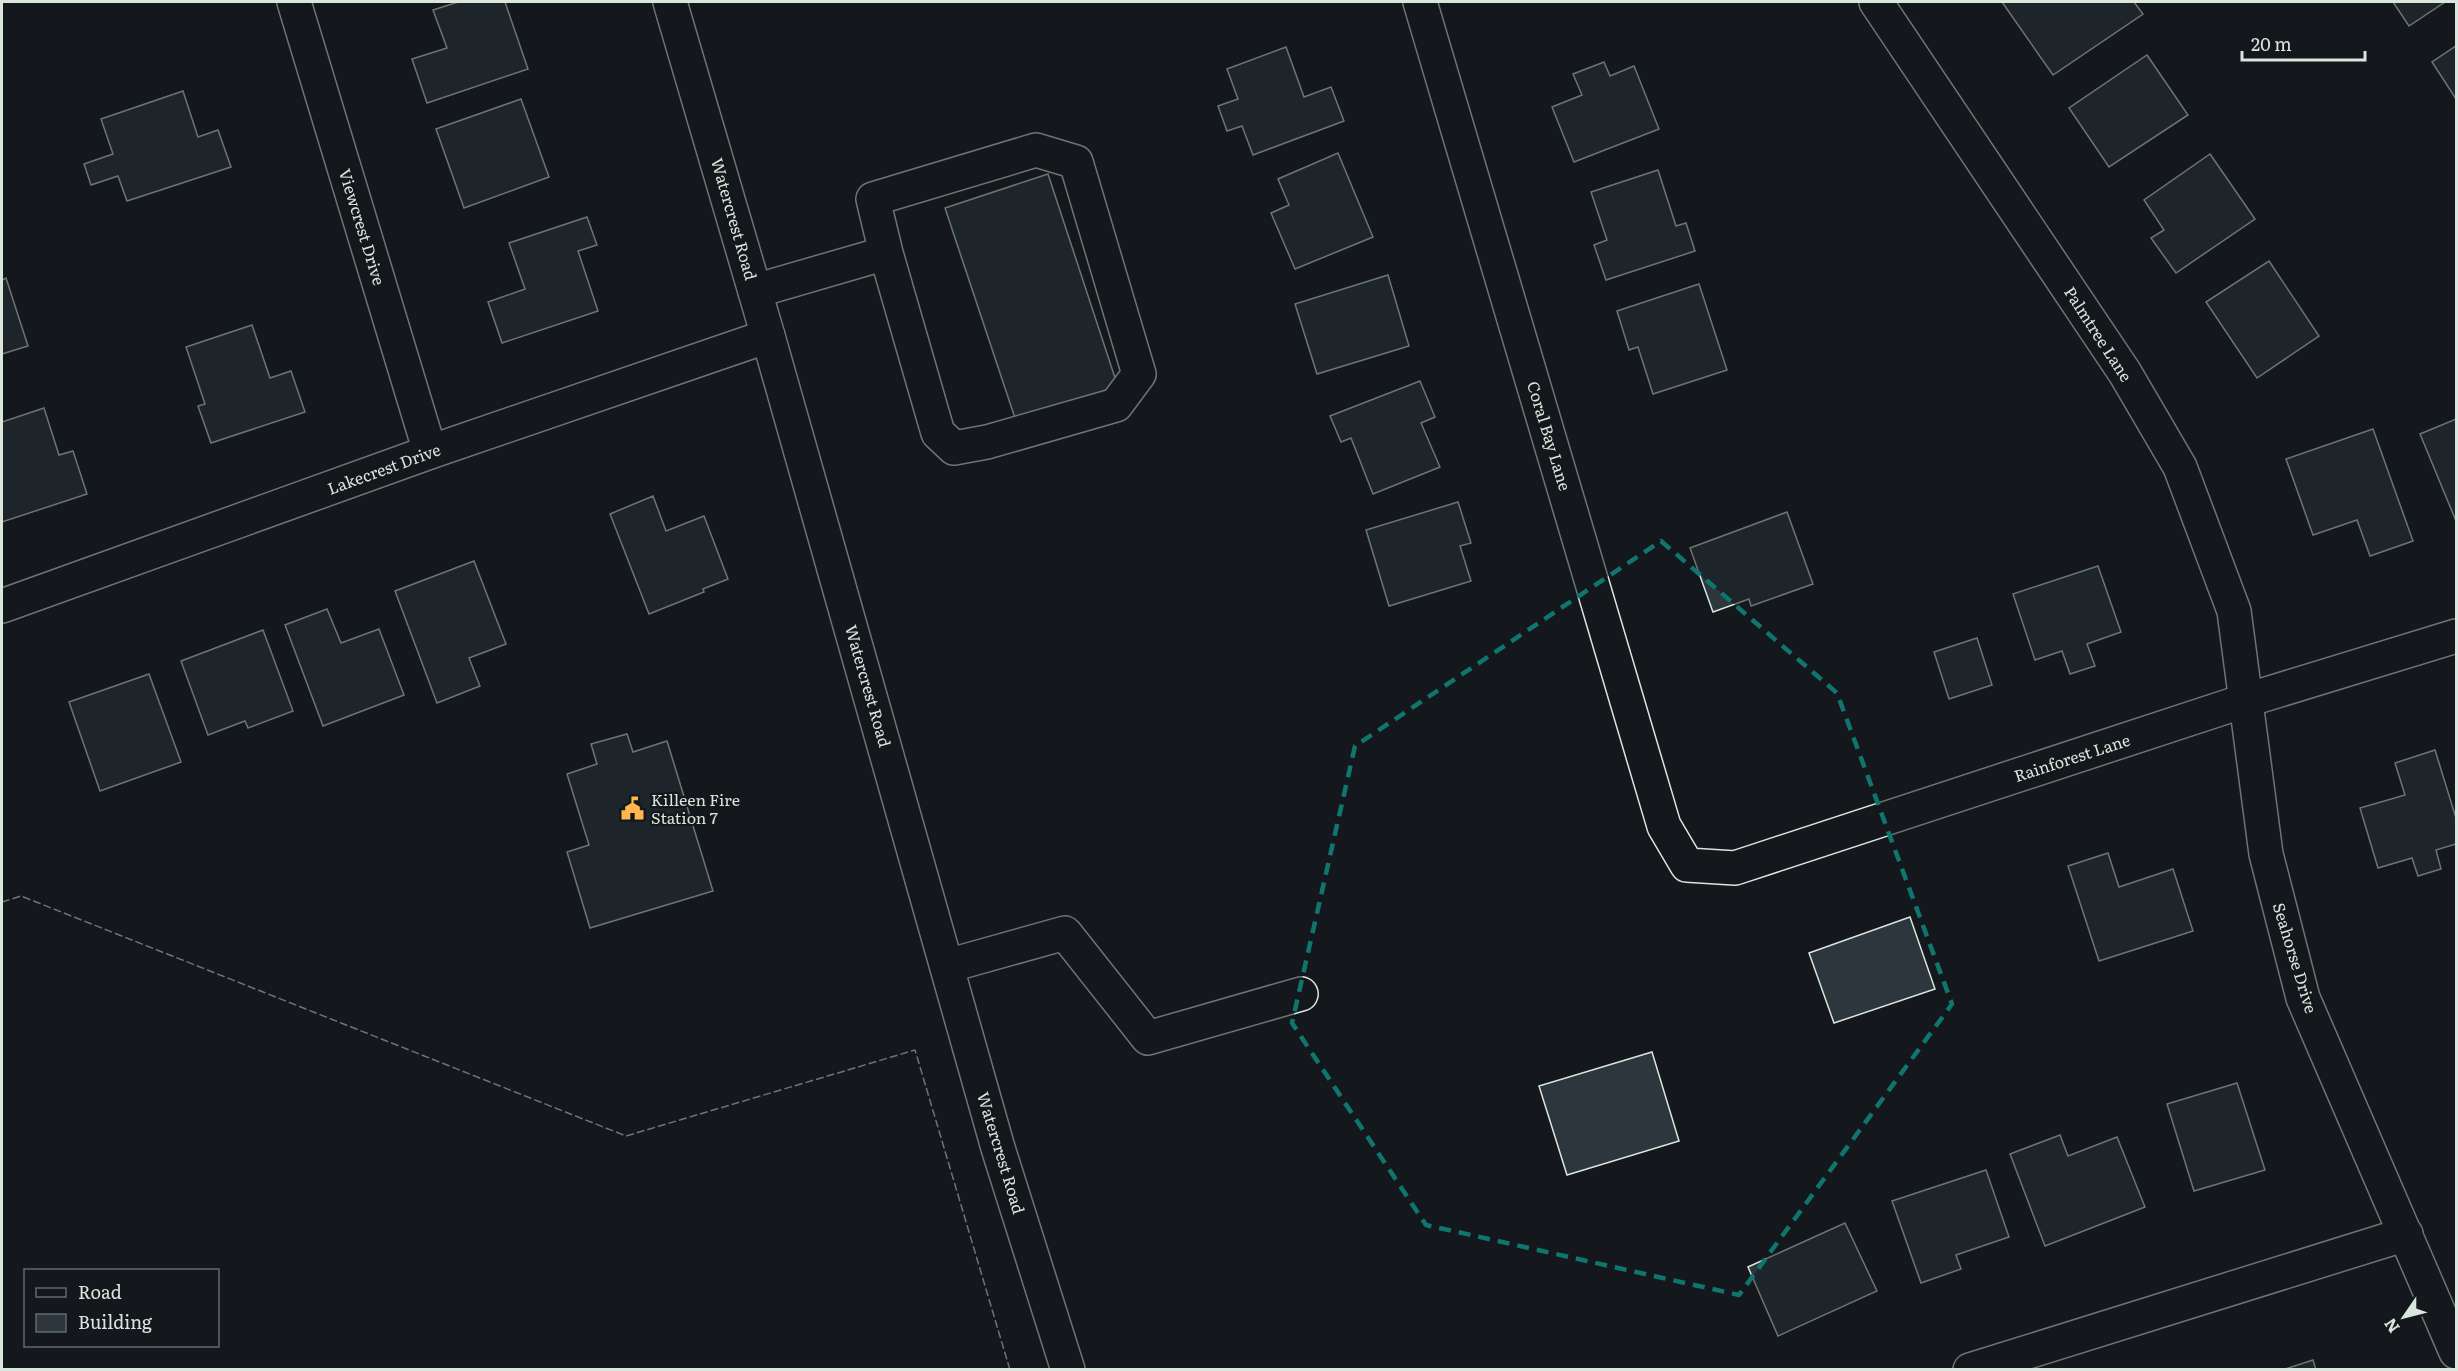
<svg xmlns="http://www.w3.org/2000/svg" width="2458" height="1371" viewBox="0 0 2458 1371" font-family="Literata,serif">
  <style>
    .building { fill: #2c363c; stroke: #d8e6dc; stroke-width: 1.5 }
    .lines { fill: none; stroke-linecap: round; stroke-linejoin: round }
    .minor-casing { stroke: #d8e6dc; stroke-width: 36 }
    .minor { stroke: #14181c; stroke-width: 33 }
    .fence { stroke: #d8e6dc; stroke-width: 1.5; stroke-dasharray: 8 3; stroke-linecap: butt }
    .marked { fill: none; stroke: #0f766e; stroke-width: 4.5; stroke-dasharray: 12 8; stroke-linejoin: round }
    .labels { text-anchor: middle; stroke-width: 4.5; stroke-linejoin: round; paint-order: stroke }
    .street-label { font-size: 16px; fill: #d8e6dc; stroke: #14181c }
    .poi-label { font-size: 16px; fill: #d8e6dc; stroke: #14181c; text-anchor: start }
  </style>
  <rect width="100%" height="100%" fill="#14181c"/>
  <g class="building">
    <path d="M458 2H505L528 69 427 103 412 59 447 48 433 10Z"/>
    <path d="M2002 2H2134L2143 14 2053 75Z"/>
    <path d="M2393 2H2445L2409 26Z"/>
    <path d="M2456 46V99L2432 62Z"/>
    <path d="M1286 47 1304 97 1331 87 1344 121 1253 155 1242 126 1227 131 1218 106 1238 99 1227 69Z"/>
    <path d="M2147 55 2188 115 2109 167 2069 108Z"/>
    <path d="M1604 62 1610 76 1634 66 1659 129 1574 162 1552 107 1582 95 1573 74Z"/>
    <path d="M183 91 198 137 218 130 231 167 127 201 118 176 91 185 84 164 113 154 101 119Z"/>
    <path d="M521 99 549 177 464 208 436 129Z"/>
    <path d="M1338 153 1373 237 1295 269 1271 213 1289 205 1278 179Z"/>
    <path d="M2210 154 2255 219 2176 273 2151 238 2164 230 2144 200Z"/>
    <path d="M1658 170 1676 226 1686 223 1695 251 1606 280 1594 245 1607 240 1591 192Z"/>
    <path d="M1048 174 1119 390 1017 424 945 208Z"/>
    <path d="M587 217 597 245 578 251 598 311 502 343 488 302 525 289 509 243Z"/>
    <path d="M2269 261 2319 336 2257 378 2206 302Z"/>
    <path d="M1388 275 1409 346 1317 374 1295 304Z"/>
    <path d="M6 278 28 346 2 354V280Z"/>
    <path d="M1699 284 1727 370 1653 394 1638 347 1629 350 1617 311Z"/>
    <path d="M252 325 270 378 291 371 305 412 211 443 198 406 205 404 186 347Z"/>
    <path d="M1420 381 1435 417 1421 423 1440 467 1373 494 1351 438 1341 442 1330 416Z"/>
    <path d="M44 408 59 455 73 451 87 494 2 522V422Z"/>
    <path d="M2456 419V521L2420 434Z"/>
    <path d="M2373 429 2413 541 2370 556 2357 520 2313 535 2286 459Z"/>
    <path d="M653 496 666 531 704 516 728 579 703 589 704 592 649 614 610 514Z"/>
    <path d="M1458 502 1471 543 1460 546 1471 581 1389 606 1366 530Z"/>
    <path d="M1787 512 1813 584 1751 606 1749 599 1713 612 1690 548Z"/>
    <path d="M474 561 506 644 469 658 480 686 437 703 395 591Z"/>
    <path d="M2098 566 2121 632 2087 644 2095 666 2070 674 2062 651 2035 660 2013 594Z"/>
    <path d="M327 609 341 643 379 629 404 695 323 726 285 625Z"/>
    <path d="M263 630 293 711 248 728 245 721 208 735 181 661Z"/>
    <path d="M1977 638 1992 685 1949 699 1934 652Z"/>
    <path d="M149 674 181 762 100 791 69 702Z"/>
    <path d="M627 734 633 752 667 741 713 891 590 928 567 852 589 845 567 774 597 764 591 744Z"/>
    <path d="M2435 750 2456 818V844L2436 850 2441 869 2418 876 2412 858 2378 868 2360 808 2405 795 2395 763Z"/>
    <path d="M2108 853 2119 887 2173 869 2193 931 2099 961 2068 866Z"/>
    <path d="M1910 917 1935 989 1834 1023 1809 953Z"/>
    <path d="M1652 1052 1679 1141 1567 1175 1539 1086Z"/>
    <path d="M2237 1083 2265 1170 2194 1191 2167 1104Z"/>
    <path d="M2060 1135 2068 1156 2117 1137 2145 1207 2045 1246 2010 1154Z"/>
    <path d="M1986 1170 2009 1237 1956 1255 1961 1269 1921 1283 1892 1201Z"/>
    <path d="M1845 1223 1877 1291 1778 1336 1748 1267Z"/>
    <path d="M2313 1360 2316 1370H2282Z"/>
  </g>
  <g class="lines">
    <defs>
      <g id="minor">
        <path d="M294 2 430 452"/>
        <path d="M670 2 768 336 998 1148 1068 1370"/>
        <path d="M1420 2 1664 826 1687 865 1735 868 2247 700 2456 636"/>
        <path d="M1876 2 2125 373 2180 467 2234 611 2266 854 2303 998 2456 1352"/>
        <path d="M755 291 886 253 938 433 954 448 987 442 1116 405 1139 374 1076 162 1036 150 873 199 886 253"/>
        <path d="M2 606 430 452 768 336"/>
        <path d="M947 966 1065 933 1148 1038 1301 994"/>
        <path d="M1970 1370 2406 1234"/>
      </g>
    </defs>
    <use href="#minor" class="minor-casing"/>
    <use href="#minor" class="minor"/>
    <path class="fence" d="M2 902 21 896 626 1136 915 1050 1010 1370"/>
  </g>
  <path d="M0 0H2458V1371H0ZM1661 541 1837 693 1952 1004 1739 1295 1426 1225 1292 1023 1355 746Z" fill="#14181c" fill-opacity=".55" fill-rule="evenodd"/>
  <path class="marked" d="M1661 541 1837 693 1952 1004 1739 1295 1426 1225 1292 1023 1355 746Z"/>
  <defs>
    <symbol id="civic-bare" viewBox="-9 -9 18 18"><path d="M-.6-6.5H3V-4.5H.6V-3L4-1V1h2V6H-6V1h2V-1L-.6-3ZM-1.2 2.5V6h2.4V2.5Z" fill="#ffb74d" stroke="#14181c" stroke-width="2.5" paint-order="stroke"/></symbol>
  </defs>
  <g fill-rule="evenodd">
    <use href="#civic-bare" x="616" y="792" width="33" height="33"/>
  </g>
  <g class="labels">
    <g class="street-label">
      <text transform="translate(734 219) rotate(74)" y="6">Watercrest Road</text>
      <text transform="translate(362 227) rotate(73)" y="6">Viewcrest Drive</text>
      <text transform="translate(2098 334) rotate(57)" y="6">Palmtree Lane</text>
      <text transform="translate(1549 436) rotate(73)" y="6">Coral Bay Lane</text>
      <text transform="translate(384 469) rotate(-20)" y="6">Lakecrest Drive</text>
      <text transform="translate(868 686) rotate(74)" y="6">Watercrest Road</text>
      <text transform="translate(2072 758) rotate(-18)" y="6">Rainforest Lane</text>
      <text transform="translate(2295 958) rotate(73)" y="6">Seahorse Drive</text>
      <text transform="translate(1001 1153) rotate(73)" y="6">Watercrest Road</text>
    </g>
    <g class="poi-label">
      <text x="651" y="806">Killeen Fire<tspan x="651" dy="18">Station 7</tspan></text>
    </g>
  </g>
  <rect width="2458" height="1371" fill="none" stroke="#d8e6dc" stroke-width="6"/>
  <rect x="24" y="1269" width="195" height="78" fill="#14181c" stroke="#626a69" stroke-width="1.5"/>
  <rect x="36" y="1288" width="30" height="9" fill="#14181c" stroke="#626a69" stroke-width="1.5"/>
  <text x="78" y="1299" font-size="18" fill="#d8e6dc">Road</text>
  <rect x="36" y="1314" width="30" height="18" fill="#2c363c" stroke="#626a69" stroke-width="1.5"/>
  <text x="78" y="1329" font-size="18" fill="#d8e6dc">Building</text>
  <g transform="translate(2404 1317) rotate(235)" stroke="#14181c" stroke-width="4.5" paint-order="stroke">
  <path d="M0-4.5L10 22L0 15L-10 22Z" fill="#d8e6dc"/>
  <text y="-9" font-size="16" font-weight="bold" text-anchor="middle" fill="#d8e6dc">N</text>
  </g>
  <path d="M2242 51v9h123v-9" fill="none" stroke="#d8e6dc" stroke-width="3"/>
  <text x="2251" y="51" font-size="18" fill="#d8e6dc" stroke="#14181c" stroke-width="4.5" paint-order="stroke">20 m</text>
</svg>
